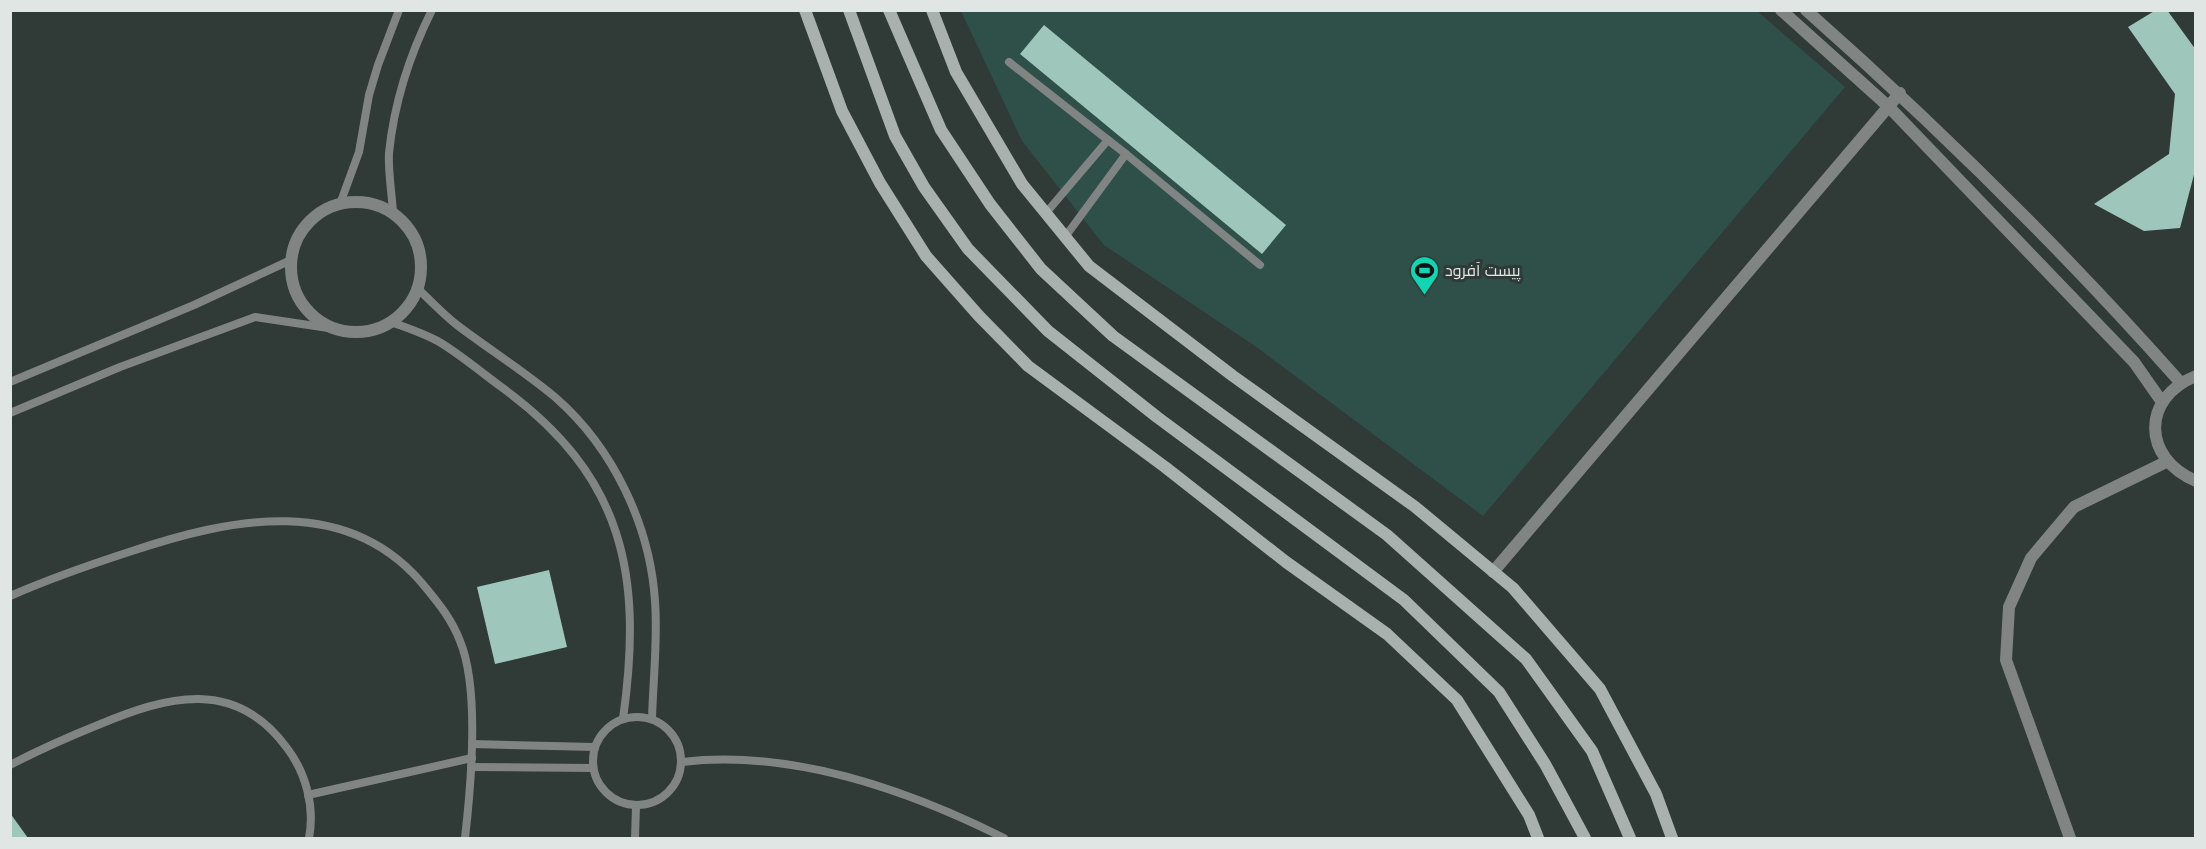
<svg xmlns="http://www.w3.org/2000/svg" width="2206" height="849" viewBox="0 0 2206 849" font-family="Arial,Cairo,sans-serif">
  <style>
    .green { fill: #2e5048 }
    .building { fill: #9fc6bb }
    .lines { fill: none; stroke-linecap: round; stroke-linejoin: round }
    .lane { stroke: #808584; stroke-width: 8 }
    .street { stroke: #808584; stroke-width: 12 }
    .secondary { stroke: #a9b1af; stroke-width: 12 }
    .labels { text-anchor: middle; stroke-width: 6; stroke-linejoin: round; paint-order: stroke }
    .poi-label { font-size: 16px; fill: #e0e6e4; stroke: #303a37; text-anchor: start }
  </style>
  <rect width="100%" height="100%" fill="#303a37"/>
  <path class="green" d="M961 11H1757L1845 87 1483 516 1255 346 1104 245 1022 141Z"/>
  <g class="building">
    <path d="M2156 10H2167L2196 50V167L2180 228 2144 231 2094 204 2169 154 2175 94 2128 27Z"/>
    <path d="M1044 25 1286 225 1262 254 1020 54Z"/>
    <path d="M549 570 567 647 495 664 477 587Z"/>
    <path d="M10 813 28 838H10Z"/>
  </g>
  <g class="lines">
    <g class="lane">
      <path d="M1009 62 1108 140"/>
      <path d="M340 204 359 152 369 95 378 65 399 10"/>
      <path d="M393 213C392 194 388 172 389 153 394 104 410 54 432 10"/>
      <path d="M1046 213 1108 140 1126 154"/>
      <path d="M1065 237 1126 154 1260 265"/>
      <path d="M417 288C431 301 443 314 457 325 490 350 525 372 556 398 613 448 650 525 655 601 658 640 653 680 652 719"/>
      <path d="M391 322C407 328 426 334 441 343 462 356 481 372 500 386 625 476 643 575 623 719"/>
      <path d="M10 382 194 305 291 260"/>
      <path d="M10 413 120 367 255 317 342 330"/>
      <path d="M10 596C49 579 89 565 129 552 231 518 349 492 426 588 440 605 452 620 460 641 480 689 471 786 465 838"/>
      <circle cx="637" cy="761" r="44"/>
      <path d="M472 744 595 747"/>
      <path d="M682 762C791 749 908 790 1004 838"/>
      <path d="M10 765C39 750 68 737 98 725 167 696 235 677 287 748 306 773 315 807 309 838"/>
      <path d="M471 767 593 768"/>
      <path d="M308 795 472 758"/>
      <path d="M635 838 636 806"/>
    </g>
    <g class="street">
      <path d="M1781 10 1889 107 2134 362 2162 402"/>
      <path d="M1806 10C1938 127 2063 250 2180 382"/>
      <circle cx="356" cy="267" r="65"/>
      <path d="M2196 376C2141 398 2142 458 2196 481"/>
      <path d="M1493 572 1900 93"/>
      <path d="M2070 838 2006 660 2009 607 2031 558 2074 507 2166 462"/>
    </g>
    <g class="secondary">
      <path d="M805 10 842 111 880 183 926 256 979 316 1028 366 1165 467 1286 562 1387 634 1457 700 1529 815 1538 838"/>
      <path d="M849 10 895 136 924 187 968 249 1048 331 1157 417 1404 600 1499 692 1545 764 1585 838"/>
      <path d="M889 10 941 130 990 204 1041 269 1113 336 1387 535 1526 659 1592 751 1630 838"/>
      <path d="M932 10 956 72 1022 184 1089 266 1233 376 1414 506 1513 588 1600 689 1656 794 1672 838"/>
    </g>
  </g>
  <defs>
    <symbol id="stadium-pin" viewBox="-11 -11 22 30"><path d="M0 17L-7.5 6A9.5 9.5 0 1 1 7.5 6Z" fill="#13d5b4" stroke="#303a37"/><path d="M0-5a6.5 5 0 1 0 0 10a6.5 5 0 1 0 0-10ZM-3.5-1.8h7v3.6h-7Z" fill="#111"/></symbol>
  </defs>
  <g fill-rule="evenodd">
    <use href="#stadium-pin" x="1408" y="254" width="33" height="45"/>
  </g>
  <g class="labels">
    <g class="poi-label">
      <text x="1445" y="276">پیست آفرود</text>
    </g>
  </g>
  <rect width="2206" height="849" fill="none" stroke="#e0e6e4" stroke-width="24"/>
</svg>
